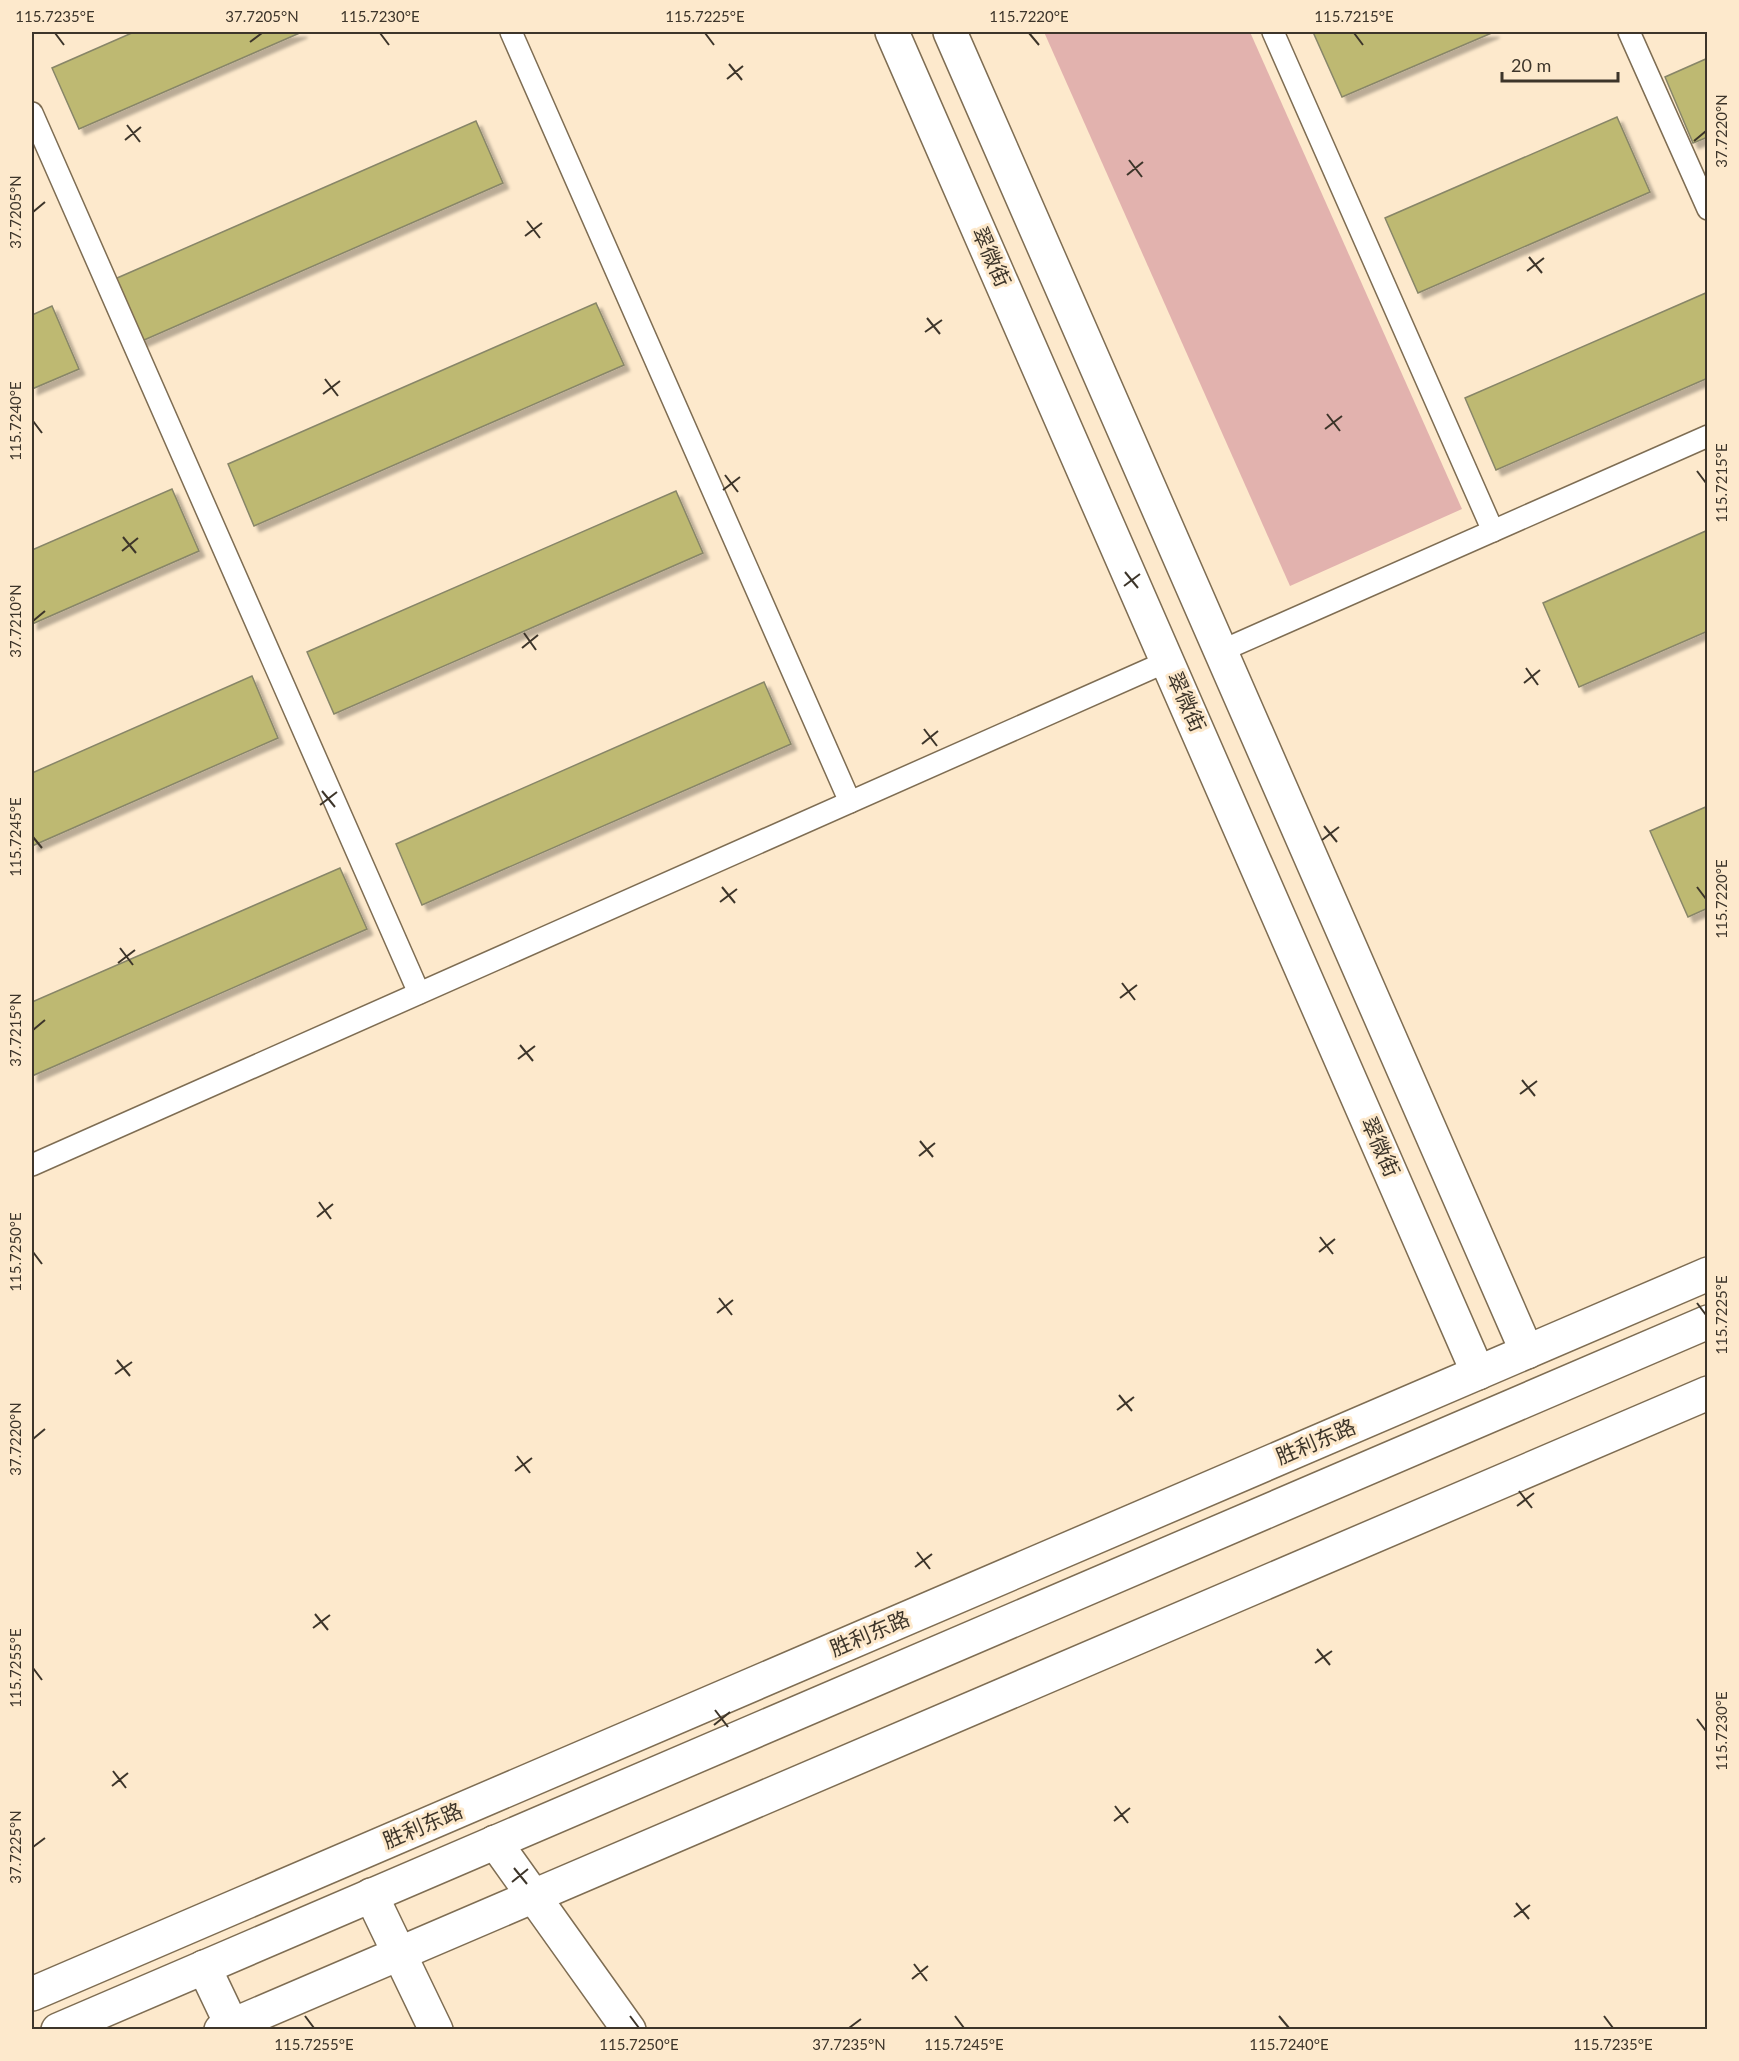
<svg xmlns="http://www.w3.org/2000/svg" width="1739" height="2061" viewBox="0 0 1739 2061" font-family="Lato,'Noto Sans SC',sans-serif">
  <style>
    .green { fill: #e2b2ae }
    .building { fill: #beb972; stroke: #888668; stroke-width: 1.5; filter: url(#shadow) }
    .lines { fill: none; stroke-linecap: round; stroke-linejoin: round }
    .lane-casing { stroke: #7e6d53; stroke-width: 24 }
    .street-casing { stroke: #7e6d53; stroke-width: 36 }
    .secondary-casing { stroke: #7e6d53; stroke-width: 36 }
    .primary-casing { stroke: #7e6d53; stroke-width: 36 }
    .lane { stroke: #fff; stroke-width: 21 }
    .street { stroke: #fff; stroke-width: 33 }
    .secondary { stroke: #fff; stroke-width: 33 }
    .primary { stroke: #fff; stroke-width: 33 }
    .ticks { fill: none; stroke: #3d352a; stroke-width: 2 }
    .labels { text-anchor: middle; stroke-width: 6; stroke-linejoin: round; paint-order: stroke }
    .street-label { font-size: 21px; fill: #3d352a; stroke: #fde9cc }
    .neatline { fill: none; stroke: #3d352a; stroke-width: 2 }
    .ticks-label { font-size: 15px; text-anchor: middle; fill: #3d352a }
  </style>
  <defs>
    <filter id="shadow"><feDropShadow dx="5.5" dy="5.5" stdDeviation="1.5" flood-color="#0004"/></filter>
  </defs>
  <rect width="100%" height="100%" fill="#fde9cc"/>
  <path class="green" d="M1044 32H1250L1462 509 1290 586Z"/>
  <g class="building">
    <path d="M134 32H302L79 129 52 68Z"/>
    <path d="M1313 32H1494L1342 97Z"/>
    <path d="M1708 58V137L1693 143 1665 77Z"/>
    <path d="M1617 117 1650 192 1418 293 1385 218Z"/>
    <path d="M476 121 503 183 135 344 108 282Z"/>
    <path d="M1708 292V378L1496 470 1465 398Z"/>
    <path d="M596 303 624 365 254 526 228 464Z"/>
    <path d="M52 306 79 369 32 389V315Z"/>
    <path d="M172 489 199 551 32 624V550Z"/>
    <path d="M676 491 703 553 334 714 307 652Z"/>
    <path d="M1708 530V631L1579 687 1543 603Z"/>
    <path d="M252 676 278 738 32 846V773Z"/>
    <path d="M764 682 791 744 422 905 396 844Z"/>
    <path d="M1708 806V908L1688 917 1650 831Z"/>
    <path d="M340 868 367 929 32 1076V1002Z"/>
  </g>
  <g class="lines">
    <defs>
      <g id="lane">
        <path d="M511 32 850 802"/>
        <path d="M1273 32 1493 531"/>
        <path d="M1629 32 1708 209"/>
        <path d="M32 113 419 993"/>
        <path d="M1221 651 1708 436"/>
        <path d="M32 1165 1168 661"/>
      </g>
      <g id="street">
        <path d="M495 1842 629 2030"/>
        <path d="M371 1895 436 2030"/>
        <path d="M204 1967 234 2030"/>
        <path d="M221 2030 1708 1393"/>
      </g>
      <g id="secondary">
        <path d="M892 32 1478 1373"/>
        <path d="M950 32 1527 1352"/>
      </g>
      <g id="primary">
        <path d="M32 1994 1708 1274"/>
        <path d="M58 2030 1708 1322"/>
      </g>
    </defs>
    <use href="#lane" class="lane-casing"/>
    <use href="#street" class="street-casing"/>
    <use href="#secondary" class="secondary-casing"/>
    <use href="#primary" class="primary-casing"/>
    <use href="#lane" class="lane"/>
    <use href="#street" class="street"/>
    <use href="#secondary" class="secondary"/>
    <use href="#primary" class="primary"/>
  </g>
  <path class="ticks" d="M55 33 64 45M380 33 389 45M705 33 714 45M1029 33 1039 45M1354 33 1363 45M250 42 262 33M729 64 742 80M727 79 743 66M127 125 140 142M125 140 141 127M1694 141 1706 131M1129 160 1142 177M1127 175 1143 162M33 212 45 202M527 221 540 238M525 236 542 223M1529 257 1542 273M1527 271 1544 258M927 318 940 334M925 332 942 320M325 379 338 396M323 394 340 381M1327 414 1340 431M33 421 42 433M1325 429 1342 416M1697 471 1706 483M725 475 738 492M723 490 740 477M123 537 136 553M122 551 138 538M1125 572 1138 588M1124 586 1140 574M33 621 45 611M524 633 536 650M522 648 538 635M1526 668 1538 685M1524 683 1540 670M924 729 937 746M922 744 938 731M322 791 335 807M320 805 337 792M1324 826 1337 842M33 837 42 848M1322 840 1339 827M722 887 735 903M1697 887 1706 899M720 902 737 889M120 948 133 965M118 963 135 950M1122 983 1135 1000M1120 998 1137 985M33 1030 45 1020M520 1045 533 1061M518 1059 535 1046M1522 1080 1535 1096M1520 1094 1537 1081M920 1141 933 1157M919 1156 935 1143M319 1202 331 1219M317 1217 333 1204M1320 1237 1333 1254M33 1252 42 1264M1319 1252 1335 1239M719 1298 732 1315M1697 1303 1706 1315M717 1313 733 1300M117 1360 130 1376M115 1374 132 1362M1119 1395 1132 1411M1117 1410 1134 1397M33 1439 45 1429M517 1456 530 1473M515 1471 532 1458M1519 1491 1532 1508M1517 1506 1534 1493M917 1552 930 1569M915 1567 932 1554M315 1614 328 1630M313 1628 330 1615M1317 1649 1330 1665M1315 1663 1332 1651M33 1668 42 1680M715 1710 728 1727M1697 1719 1706 1731M714 1725 730 1712M113 1771 126 1788M112 1786 128 1773M1115 1806 1128 1823M1114 1821 1130 1808M33 1847 45 1838M514 1868 527 1884M512 1882 528 1869M1516 1903 1529 1919M1514 1917 1530 1905M914 1964 927 1981M912 1979 928 1966M305 2016 314 2028M630 2016 639 2028M955 2016 964 2028M1279 2016 1289 2028M1604 2016 1613 2028M849 2028 861 2019"/>
  <g class="labels">
    <g class="street-label">
      <text transform="translate(991 257) rotate(66)" y="7">翠微街</text>
      <text transform="translate(1186 702) rotate(66)" y="7">翠微街</text>
      <text transform="translate(1380 1147) rotate(66)" y="7">翠微街</text>
      <text transform="translate(1316 1442) rotate(-23)" y="7">胜利东路</text>
      <text transform="translate(870 1634) rotate(-23)" y="7">胜利东路</text>
      <text transform="translate(423 1826) rotate(-23)" y="7">胜利东路</text>
    </g>
  </g>
  <rect width="1739" height="2061" fill="none" stroke="#fde9cc" stroke-width="66"/>
  <path d="M1502 72v9h116v-9" fill="none" stroke="#3d352a" stroke-width="3"/>
  <text x="1511" y="72" font-size="18" fill="#3d352a" stroke="#fde9cc" stroke-width="4.5" paint-order="stroke">20 m</text>
  <rect x="33" y="33" width="1673" height="1995" class="neatline"/>
  <g class="ticks-label">
    <text x="55" y="22">115.7235°E</text>
    <text x="262" y="22">37.7205°N</text>
    <text x="380" y="22">115.7230°E</text>
    <text x="705" y="22">115.7225°E</text>
    <text x="1029" y="22">115.7220°E</text>
    <text x="1354" y="22">115.7215°E</text>
    <text transform="translate(1722 131) rotate(-90)" y="5">37.7220°N</text>
    <text transform="translate(16 212) rotate(-90)" y="5">37.7205°N</text>
    <text transform="translate(16 421) rotate(-90)" y="5">115.7240°E</text>
    <text transform="translate(1722 483) rotate(-90)" y="5">115.7215°E</text>
    <text transform="translate(16 621) rotate(-90)" y="5">37.7210°N</text>
    <text transform="translate(16 837) rotate(-90)" y="5">115.7245°E</text>
    <text transform="translate(1722 899) rotate(-90)" y="5">115.7220°E</text>
    <text transform="translate(16 1030) rotate(-90)" y="5">37.7215°N</text>
    <text transform="translate(16 1252) rotate(-90)" y="5">115.7250°E</text>
    <text transform="translate(1722 1315) rotate(-90)" y="5">115.7225°E</text>
    <text transform="translate(16 1439) rotate(-90)" y="5">37.7220°N</text>
    <text transform="translate(16 1668) rotate(-90)" y="5">115.7255°E</text>
    <text transform="translate(1722 1731) rotate(-90)" y="5">115.7230°E</text>
    <text transform="translate(16 1847) rotate(-90)" y="5">37.7225°N</text>
    <text x="314" y="2050">115.7255°E</text>
    <text x="639" y="2050">115.7250°E</text>
    <text x="849" y="2050">37.7235°N</text>
    <text x="964" y="2050">115.7245°E</text>
    <text x="1289" y="2050">115.7240°E</text>
    <text x="1613" y="2050">115.7235°E</text>
  </g>
</svg>
